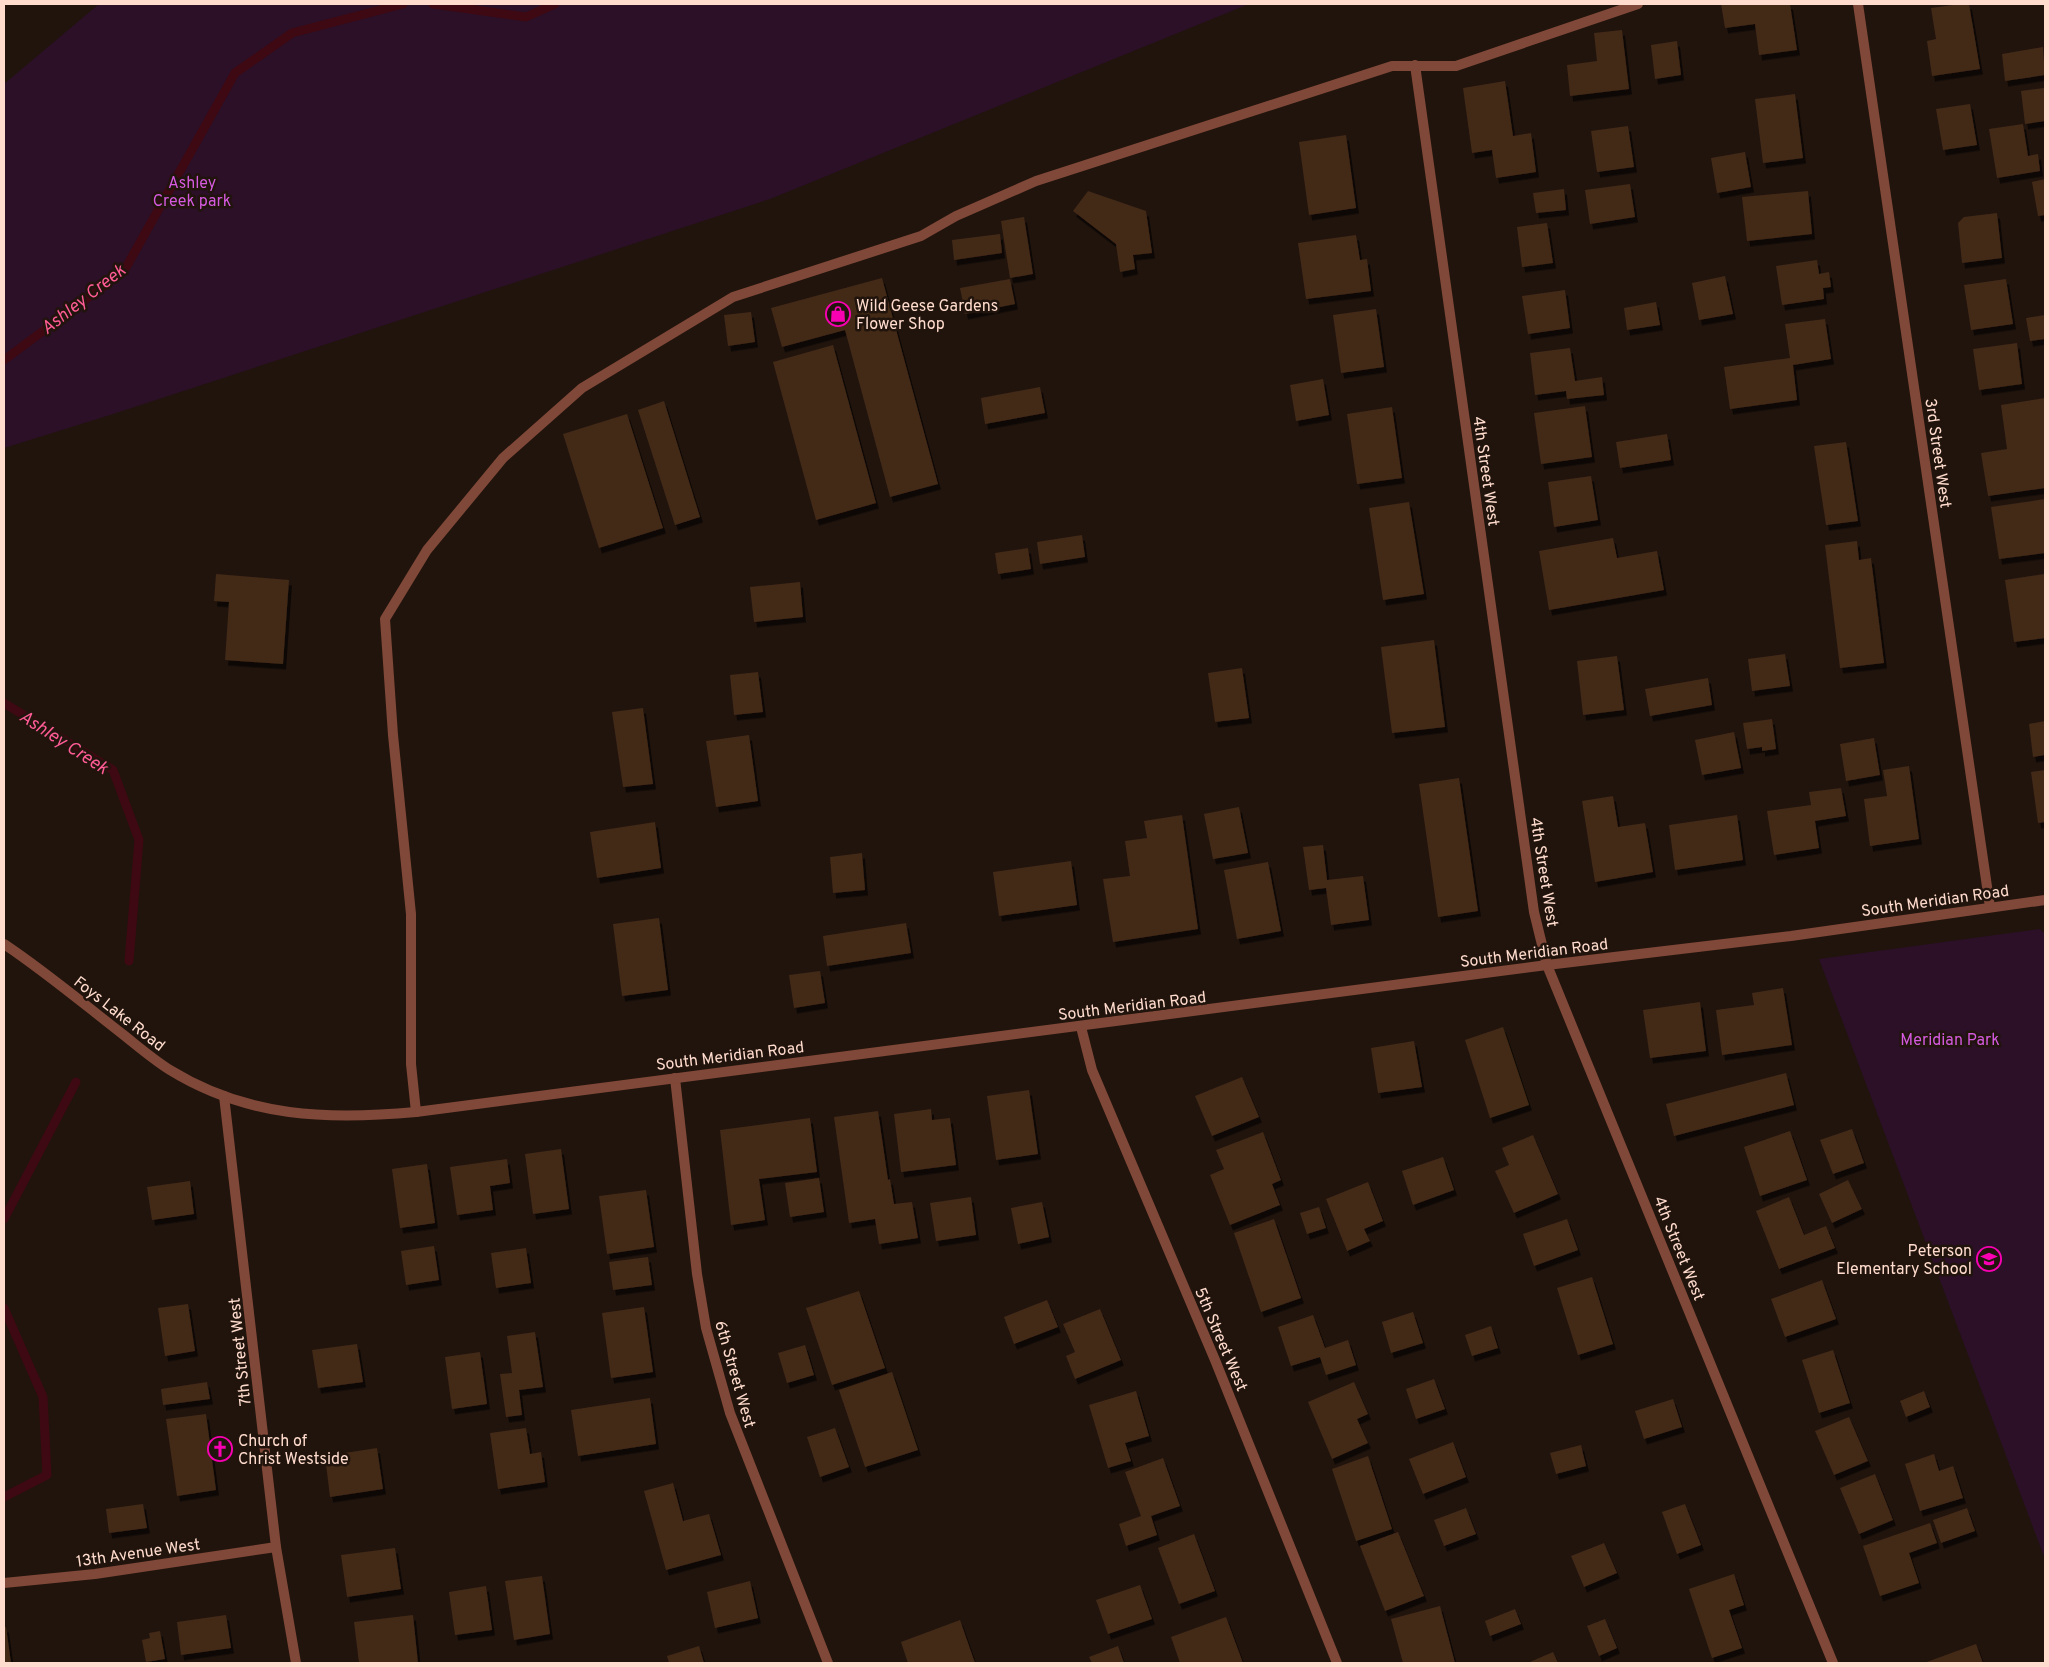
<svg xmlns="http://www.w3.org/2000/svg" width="2049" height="1667" viewBox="0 0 2049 1667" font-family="Overpass,sans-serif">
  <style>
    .green { fill: #2b1027 }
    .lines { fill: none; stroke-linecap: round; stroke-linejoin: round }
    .stream { stroke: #3e0913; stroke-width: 9 }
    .building { fill: #422919; filter: url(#shadow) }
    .minor { stroke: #804838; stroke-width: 10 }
    .tertiary { stroke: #804838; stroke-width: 10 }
    .labels { text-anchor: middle; stroke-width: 5; stroke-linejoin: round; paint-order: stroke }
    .park-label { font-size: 16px; fill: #d55adf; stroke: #21140d }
    .poi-label { font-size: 16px; fill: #ffdccd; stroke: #21140d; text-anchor: start }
    .street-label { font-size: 16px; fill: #ffdccd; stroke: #21140d }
    .water-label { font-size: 18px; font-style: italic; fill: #ff5c96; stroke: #21140d }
  </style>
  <defs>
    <filter id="shadow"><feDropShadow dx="3" dy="5.5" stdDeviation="0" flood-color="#0009"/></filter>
  </defs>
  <rect width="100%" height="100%" fill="#21140d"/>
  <g class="green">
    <path d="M99 4H1249L770 199 110 415 4 448V84Z"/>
    <path d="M2040 929 2045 934V1559L1819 959Z"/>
  </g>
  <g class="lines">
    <g class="stream">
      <path d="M433 4 526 17 555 4"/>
      <path d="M4 360 124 271 235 73 292 33 403 4"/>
      <path d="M4 703 113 770 139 840 129 961"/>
      <path d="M4 1219 76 1082"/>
      <path d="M4 1308 43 1397 47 1475 4 1497"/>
    </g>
  </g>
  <g class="building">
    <path d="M1721 4H1790L1797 50 1759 55 1755 24 1725 28Z"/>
    <path d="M1960 4H1969L1980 69 1932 76 1927 41 1936 39 1931 8Z"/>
    <path d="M1622 30 1629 89 1570 96 1567 65 1597 61 1594 33Z"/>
    <path d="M1677 41 1681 75 1655 79 1651 45Z"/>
    <path d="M2043 47 2045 75 2005 81 2002 54Z"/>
    <path d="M1505 81 1513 136 1531 133 1536 172 1496 178 1492 150 1472 153 1463 88Z"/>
    <path d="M2044 88 2045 121 2025 124 2021 91Z"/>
    <path d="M1795 94 1803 158 1763 163 1755 99Z"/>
    <path d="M1970 104 1977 145 1943 150 1936 109Z"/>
    <path d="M2023 124 2028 156 2038 154 2040 171 1997 178 1989 129Z"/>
    <path d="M1628 126 1634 167 1597 172 1591 131Z"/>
    <path d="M1346 135 1356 208 1309 215 1299 142Z"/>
    <path d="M1745 152 1751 187 1717 193 1711 158Z"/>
    <path d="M2045 179V215L2038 216 2032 182Z"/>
    <path d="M1630 184 1635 217 1590 224 1585 190Z"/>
    <path d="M1564 189 1566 210 1536 213 1533 193Z"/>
    <path d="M1088 191 1146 211 1152 253 1133 255 1135 269 1120 272 1116 244 1073 211Z"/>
    <path d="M1808 191 1812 234 1747 241 1742 197Z"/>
    <path d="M1997 213 2002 258 1962 263 1958 223 1964 217Z"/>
    <path d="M1024 217 1033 274 1010 278 1001 221Z"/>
    <path d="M1547 223 1553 263 1522 267 1517 227Z"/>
    <path d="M1000 234 1002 253 954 260 952 240Z"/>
    <path d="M1356 235 1360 260 1367 259 1371 291 1306 299 1298 243Z"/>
    <path d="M1817 260 1819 274 1829 272 1831 287 1823 288 1824 299 1782 305 1776 266Z"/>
    <path d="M1725 276 1733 314 1699 320 1692 283Z"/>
    <path d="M882 278 938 484 890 497 845 330 782 347 771 308Z"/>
    <path d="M1010 279 1015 304 965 314 960 288Z"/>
    <path d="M2006 279 2013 324 1971 330 1964 285Z"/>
    <path d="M1565 290 1570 328 1528 334 1522 296Z"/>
    <path d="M1656 302 1660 325 1627 330 1624 308Z"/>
    <path d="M1376 309 1384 367 1341 373 1333 315Z"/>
    <path d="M751 312 755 342 728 346 724 315Z"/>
    <path d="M2045 315V339L2030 341 2026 318Z"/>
    <path d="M1825 319 1831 359 1793 365 1797 400 1730 409 1724 367 1790 358 1785 324Z"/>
    <path d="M2017 343 2022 384 1979 390 1973 349Z"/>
    <path d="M833 345 876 503 816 520 773 362Z"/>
    <path d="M1570 348 1575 381 1602 377 1604 395 1567 399 1566 391 1535 395 1530 353Z"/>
    <path d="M1323 379 1329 415 1296 421 1290 385Z"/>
    <path d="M1040 387 1045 413 985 424 981 398Z"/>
    <path d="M2045 398V488L1988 496 1981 453 2007 449 2001 405Z"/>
    <path d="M664 401 700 517 675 525 638 410Z"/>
    <path d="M1585 406 1592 457 1541 464 1534 413Z"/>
    <path d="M1392 407 1402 478 1357 484 1347 414Z"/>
    <path d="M627 414 663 528 599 548 563 434Z"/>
    <path d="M1667 434 1671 460 1620 468 1616 442Z"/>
    <path d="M1846 442 1858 521 1826 525 1814 446Z"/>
    <path d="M1591 476 1598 520 1554 527 1548 482Z"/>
    <path d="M2045 499V553L1999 559 1991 507Z"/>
    <path d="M1409 502 1424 594 1383 600 1369 508Z"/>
    <path d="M1082 535 1085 557 1040 564 1037 542Z"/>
    <path d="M1613 538 1617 558 1657 551 1664 590 1549 610 1539 551Z"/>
    <path d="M1857 541 1859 560 1871 558 1884 663 1840 668 1825 545Z"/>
    <path d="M1028 548 1031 569 998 574 995 553Z"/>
    <path d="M216 574 289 580 283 664 225 660 229 602 214 601Z"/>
    <path d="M2044 574 2045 638 2014 642 2005 580Z"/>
    <path d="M800 582 803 617 754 622 750 587Z"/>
    <path d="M1434 640 1445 727 1392 733 1381 647Z"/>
    <path d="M1785 654 1790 686 1752 691 1748 659Z"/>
    <path d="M1617 656 1624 710 1583 715 1577 661Z"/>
    <path d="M1242 668 1249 718 1215 722 1208 673Z"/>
    <path d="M758 672 763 712 734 715 730 675Z"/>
    <path d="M1708 678 1712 705 1650 716 1645 689Z"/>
    <path d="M643 708 653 784 623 787 612 712Z"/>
    <path d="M1772 719 1776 749 1762 751V747L1747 749 1743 723Z"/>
    <path d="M2045 721V755L2033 757 2029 724Z"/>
    <path d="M1734 732 1741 768 1702 775 1695 740Z"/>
    <path d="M749 735 758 801 716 807 706 741Z"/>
    <path d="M1874 738 1880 775 1846 781 1840 744Z"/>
    <path d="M1909 766 1919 839 1870 846 1864 799 1887 796 1883 770Z"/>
    <path d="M2045 770V822L2038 823 2031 772Z"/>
    <path d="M1459 778 1478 911 1438 917 1419 784Z"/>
    <path d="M1841 788 1846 816 1815 821 1819 848 1774 855 1767 811 1811 805 1809 792Z"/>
    <path d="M1613 796 1618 827 1645 823 1653 872 1595 882 1582 801Z"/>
    <path d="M1239 807 1248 853 1213 859 1204 814Z"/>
    <path d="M1182 815 1198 929 1113 942 1103 879 1130 876 1125 841 1147 838 1144 821Z"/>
    <path d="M1737 815 1743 860 1675 870 1669 825Z"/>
    <path d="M655 822 661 868 597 878 590 832Z"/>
    <path d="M1323 845 1327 880 1363 876 1369 920 1331 925 1326 888 1309 890 1303 847Z"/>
    <path d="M862 853 865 890 833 893 830 857Z"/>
    <path d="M1071 861 1077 905 999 916 993 872Z"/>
    <path d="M1268 862 1281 931 1237 939 1224 870Z"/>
    <path d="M659 918 668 990 622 996 613 924Z"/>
    <path d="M906 923 911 953 827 966 823 936Z"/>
    <path d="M820 971 825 1003 794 1008 789 975Z"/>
    <path d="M1783 988 1792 1045 1722 1055 1716 1010 1754 1005 1752 993Z"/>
    <path d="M1700 1002 1706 1051 1650 1058 1643 1010Z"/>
    <path d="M1503 1027 1529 1105 1490 1118 1465 1040Z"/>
    <path d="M1414 1041 1422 1087 1378 1093 1371 1048Z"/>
    <path d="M1786 1073 1794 1105 1674 1136 1666 1104Z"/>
    <path d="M1242 1077 1259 1117 1212 1136 1195 1096Z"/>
    <path d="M1029 1090 1038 1154 996 1160 987 1096Z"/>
    <path d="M931 1109 932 1120 950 1118 956 1165 901 1172 894 1114Z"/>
    <path d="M878 1111 888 1180 890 1179 894 1204 912 1202 918 1238 879 1244 875 1219 849 1223 834 1117Z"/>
    <path d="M810 1118 817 1172 759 1179 765 1220 731 1225 720 1130Z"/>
    <path d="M1852 1129 1864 1163 1833 1174 1820 1140Z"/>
    <path d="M1790 1131 1807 1180 1760 1196 1744 1147Z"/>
    <path d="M1263 1132 1281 1180 1272 1184 1280 1205 1230 1225 1210 1175 1224 1169 1216 1150Z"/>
    <path d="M1533 1135 1558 1194 1514 1213 1495 1171 1509 1165 1502 1148Z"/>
    <path d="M561 1149 569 1209 533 1214 525 1154Z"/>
    <path d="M1443 1157 1454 1190 1413 1205 1402 1171Z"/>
    <path d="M507 1159 510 1183 490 1186 493 1210 457 1215 450 1167Z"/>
    <path d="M427 1164 435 1223 400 1228 392 1169Z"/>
    <path d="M819 1178 824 1212 790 1217 785 1183Z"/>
    <path d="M1848 1180 1862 1209 1832 1223 1819 1194Z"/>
    <path d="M190 1181 194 1214 152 1220 147 1187Z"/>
    <path d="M1368 1182 1383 1221 1364 1229 1370 1241 1347 1251 1326 1199Z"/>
    <path d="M646 1190 654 1247 607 1254 599 1196Z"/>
    <path d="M971 1197 976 1235 936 1241 930 1203Z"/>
    <path d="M1789 1197 1804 1235 1826 1226 1835 1248 1779 1269 1756 1211Z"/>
    <path d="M1042 1202 1049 1237 1018 1244 1011 1208Z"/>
    <path d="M1319 1207 1326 1228 1307 1234 1300 1213Z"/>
    <path d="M1274 1219 1301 1298 1261 1312 1234 1233Z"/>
    <path d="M1567 1219 1578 1250 1534 1266 1523 1234Z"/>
    <path d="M434 1246 439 1280 406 1285 401 1251Z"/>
    <path d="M526 1248 531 1283 496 1288 491 1253Z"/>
    <path d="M648 1257 652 1285 613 1290 609 1262Z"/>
    <path d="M1592 1277 1613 1344 1578 1355 1557 1288Z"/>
    <path d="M1822 1280 1836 1319 1785 1337 1771 1299Z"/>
    <path d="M859 1291 885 1368 832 1385 806 1308Z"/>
    <path d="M1047 1300 1058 1327 1014 1344 1004 1317Z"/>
    <path d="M188 1304 195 1351 165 1356 158 1308Z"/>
    <path d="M644 1307 653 1372 611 1378 602 1313Z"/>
    <path d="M1100 1309 1121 1360 1075 1379 1066 1356 1075 1352 1063 1324Z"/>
    <path d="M1413 1312 1423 1343 1391 1353 1382 1322Z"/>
    <path d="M1313 1315 1325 1348 1348 1340 1356 1365 1326 1375 1320 1357 1291 1366 1278 1327Z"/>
    <path d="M1491 1326 1498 1348 1472 1356 1465 1335Z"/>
    <path d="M535 1332 543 1387 519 1390 522 1415 506 1417 500 1374 512 1373 507 1336Z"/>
    <path d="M357 1344 363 1382 318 1388 312 1350Z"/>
    <path d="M805 1345 814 1375 787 1383 778 1353Z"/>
    <path d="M1833 1350 1850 1403 1819 1413 1802 1360Z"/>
    <path d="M480 1352 487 1404 452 1409 445 1357Z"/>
    <path d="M892 1372 918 1450 865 1467 839 1390Z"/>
    <path d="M1434 1379 1445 1409 1416 1419 1406 1389Z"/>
    <path d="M207 1382 210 1399 163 1405 161 1389Z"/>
    <path d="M1354 1382 1368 1414 1357 1419 1368 1443 1332 1459 1308 1402Z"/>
    <path d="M1136 1391 1149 1436 1125 1443 1131 1461 1108 1468 1089 1405Z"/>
    <path d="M1924 1391 1930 1407 1906 1417 1900 1401Z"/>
    <path d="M650 1398 656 1444 578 1456 571 1410Z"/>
    <path d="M1673 1399 1682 1427 1644 1439 1635 1411Z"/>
    <path d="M206 1414 216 1490 177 1496 166 1419Z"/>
    <path d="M1849 1417 1868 1461 1834 1475 1815 1431Z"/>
    <path d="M526 1428 530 1454 541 1452 545 1482 498 1489 490 1433Z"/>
    <path d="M835 1428 849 1467 820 1477 807 1437Z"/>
    <path d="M1453 1442 1466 1477 1423 1494 1409 1459Z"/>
    <path d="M1581 1445 1586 1466 1556 1474 1550 1453Z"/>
    <path d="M377 1448 383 1489 330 1497 325 1456Z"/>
    <path d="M1934 1454 1939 1471 1953 1466 1963 1498 1920 1511 1905 1464Z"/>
    <path d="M1368 1456 1392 1529 1356 1541 1332 1469Z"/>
    <path d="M1163 1458 1180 1506 1151 1516 1157 1535 1126 1546 1119 1524 1141 1516 1125 1472Z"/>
    <path d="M1875 1474 1893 1520 1859 1534 1840 1488Z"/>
    <path d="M673 1483 683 1521 709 1514 721 1555 666 1570 644 1491Z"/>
    <path d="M143 1504 147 1528 109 1533 106 1509Z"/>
    <path d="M1685 1504 1701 1545 1677 1554 1662 1512Z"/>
    <path d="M1466 1508 1476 1534 1444 1546 1434 1520Z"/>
    <path d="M1967 1508 1975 1531 1941 1543 1933 1520Z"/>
    <path d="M1930 1523 1937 1543 1909 1553 1919 1583 1880 1596 1863 1546Z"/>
    <path d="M1398 1532 1424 1596 1385 1611 1360 1546Z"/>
    <path d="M1194 1534 1215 1591 1179 1604 1158 1548Z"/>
    <path d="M1604 1543 1617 1573 1584 1587 1571 1556Z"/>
    <path d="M395 1548 401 1589 347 1597 341 1555Z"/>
    <path d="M1734 1574 1744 1605 1729 1610 1742 1648 1712 1658 1689 1589Z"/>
    <path d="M542 1576 550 1634 514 1640 505 1581Z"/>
    <path d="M750 1581 758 1618 715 1628 707 1592Z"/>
    <path d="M1140 1585 1152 1619 1108 1634 1096 1600Z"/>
    <path d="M486 1586 492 1630 455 1635 449 1592Z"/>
    <path d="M1440 1606 1455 1663H1403L1391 1619Z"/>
    <path d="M1515 1609 1521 1624 1490 1636 1485 1621Z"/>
    <path d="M226 1615 231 1648 181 1655 177 1622Z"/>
    <path d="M413 1615 418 1663H359L354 1622Z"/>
    <path d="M1226 1617 1243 1663H1180L1171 1637Z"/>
    <path d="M1605 1619 1617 1648 1599 1656 1587 1626Z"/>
    <path d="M960 1620 975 1663H908L901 1642Z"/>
    <path d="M4 1627H6L11 1663H4Z"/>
    <path d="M160 1631 165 1659 146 1662 142 1640 150 1638 149 1633Z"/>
    <path d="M1976 1644 1983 1663H1924Z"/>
    <path d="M699 1646 704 1663H669L667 1656Z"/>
    <path d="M1118 1646 1124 1663H1092L1089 1657Z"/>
    <path d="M1553 1652 1558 1663H1530V1662Z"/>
  </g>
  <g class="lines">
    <g class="minor">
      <path d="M1858 4 1990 907"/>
      <path d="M1415 65 1534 912 1547 965 1833 1663"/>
      <path d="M1081 1027 1092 1070 1215 1360 1337 1663"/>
      <path d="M675 1078 697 1274 706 1328 730 1413 828 1663"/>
      <path d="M416 1112 411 1064V914L393 735 385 619 427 550 503 458 582 388 733 297 921 236 956 216 1036 181 1392 66H1456L1638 4"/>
      <path d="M4 1583 95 1574 276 1547"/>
    </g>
    <g class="tertiary">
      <path d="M4 944C46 972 85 1005 125 1036 140 1048 154 1060 170 1070 248 1118 328 1120 416 1112L1547 965 1791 936 2045 900"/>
      <path d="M224 1096 276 1547 296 1663"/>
    </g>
  </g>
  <defs>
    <symbol id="shop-ring" viewBox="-11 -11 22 22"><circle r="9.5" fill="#21140d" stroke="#f801b3" stroke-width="1.5"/><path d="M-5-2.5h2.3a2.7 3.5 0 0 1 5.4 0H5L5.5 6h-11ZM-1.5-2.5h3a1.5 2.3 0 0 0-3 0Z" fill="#f801b3"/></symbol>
    <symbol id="school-ring" viewBox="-11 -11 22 22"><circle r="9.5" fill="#21140d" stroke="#f801b3" stroke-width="1.5"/><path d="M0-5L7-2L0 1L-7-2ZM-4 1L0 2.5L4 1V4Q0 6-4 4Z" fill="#f801b3"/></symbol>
    <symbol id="church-ring" viewBox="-11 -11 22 22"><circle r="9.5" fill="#21140d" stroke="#f801b3" stroke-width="1.5"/><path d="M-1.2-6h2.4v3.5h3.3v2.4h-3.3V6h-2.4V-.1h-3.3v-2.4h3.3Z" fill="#f801b3"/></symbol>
  </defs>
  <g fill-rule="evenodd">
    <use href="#shop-ring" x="824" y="300" width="28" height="28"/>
    <use href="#school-ring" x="1975" y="1245" width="28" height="28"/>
    <use href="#church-ring" x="206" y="1435" width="28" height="28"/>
  </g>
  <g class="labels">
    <g class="park-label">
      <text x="192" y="188">Ashley<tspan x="192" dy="18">Creek park</tspan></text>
      <text x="1950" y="1045">Meridian Park</text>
    </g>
    <g class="poi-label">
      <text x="856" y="311">Wild Geese Gardens<tspan x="856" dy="18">Flower Shop</tspan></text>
      <text x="1972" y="1256" text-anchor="end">Peterson<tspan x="1972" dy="18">Elementary School</tspan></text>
      <text x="238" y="1446">Church of<tspan x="238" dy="18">Christ Westside</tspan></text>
    </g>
    <g class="street-label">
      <text transform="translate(1939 453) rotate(82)" y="6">3rd Street West</text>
      <text transform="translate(1487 471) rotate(82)" y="6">4th Street West</text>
      <text transform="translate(1545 872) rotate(81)" y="6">4th Street West</text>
      <text transform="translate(1935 900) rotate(-8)" y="6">South Meridian Road</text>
      <text transform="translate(1534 952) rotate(-7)" y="6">South Meridian Road</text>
      <text transform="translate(1132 1005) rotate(-7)" y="6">South Meridian Road</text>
      <text transform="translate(120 1013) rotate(38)" y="6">Foys Lake Road</text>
      <text transform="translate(730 1055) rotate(-7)" y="6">South Meridian Road</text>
      <text transform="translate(1680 1248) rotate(68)" y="6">4th Street West</text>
      <text transform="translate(1222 1339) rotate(67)" y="6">5th Street West</text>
      <text transform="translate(239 1352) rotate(-96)" y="6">7th Street West</text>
      <text transform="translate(736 1374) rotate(74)" y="6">6th Street West</text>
      <text transform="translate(138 1552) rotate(-8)" y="6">13th Avenue West</text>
    </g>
    <g class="water-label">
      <text transform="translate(83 299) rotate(-38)" y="6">Ashley Creek</text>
      <text transform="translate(64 742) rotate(33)" y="6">Ashley Creek</text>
    </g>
  </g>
  <rect width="2049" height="1667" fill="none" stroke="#ffdccd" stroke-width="10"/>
</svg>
